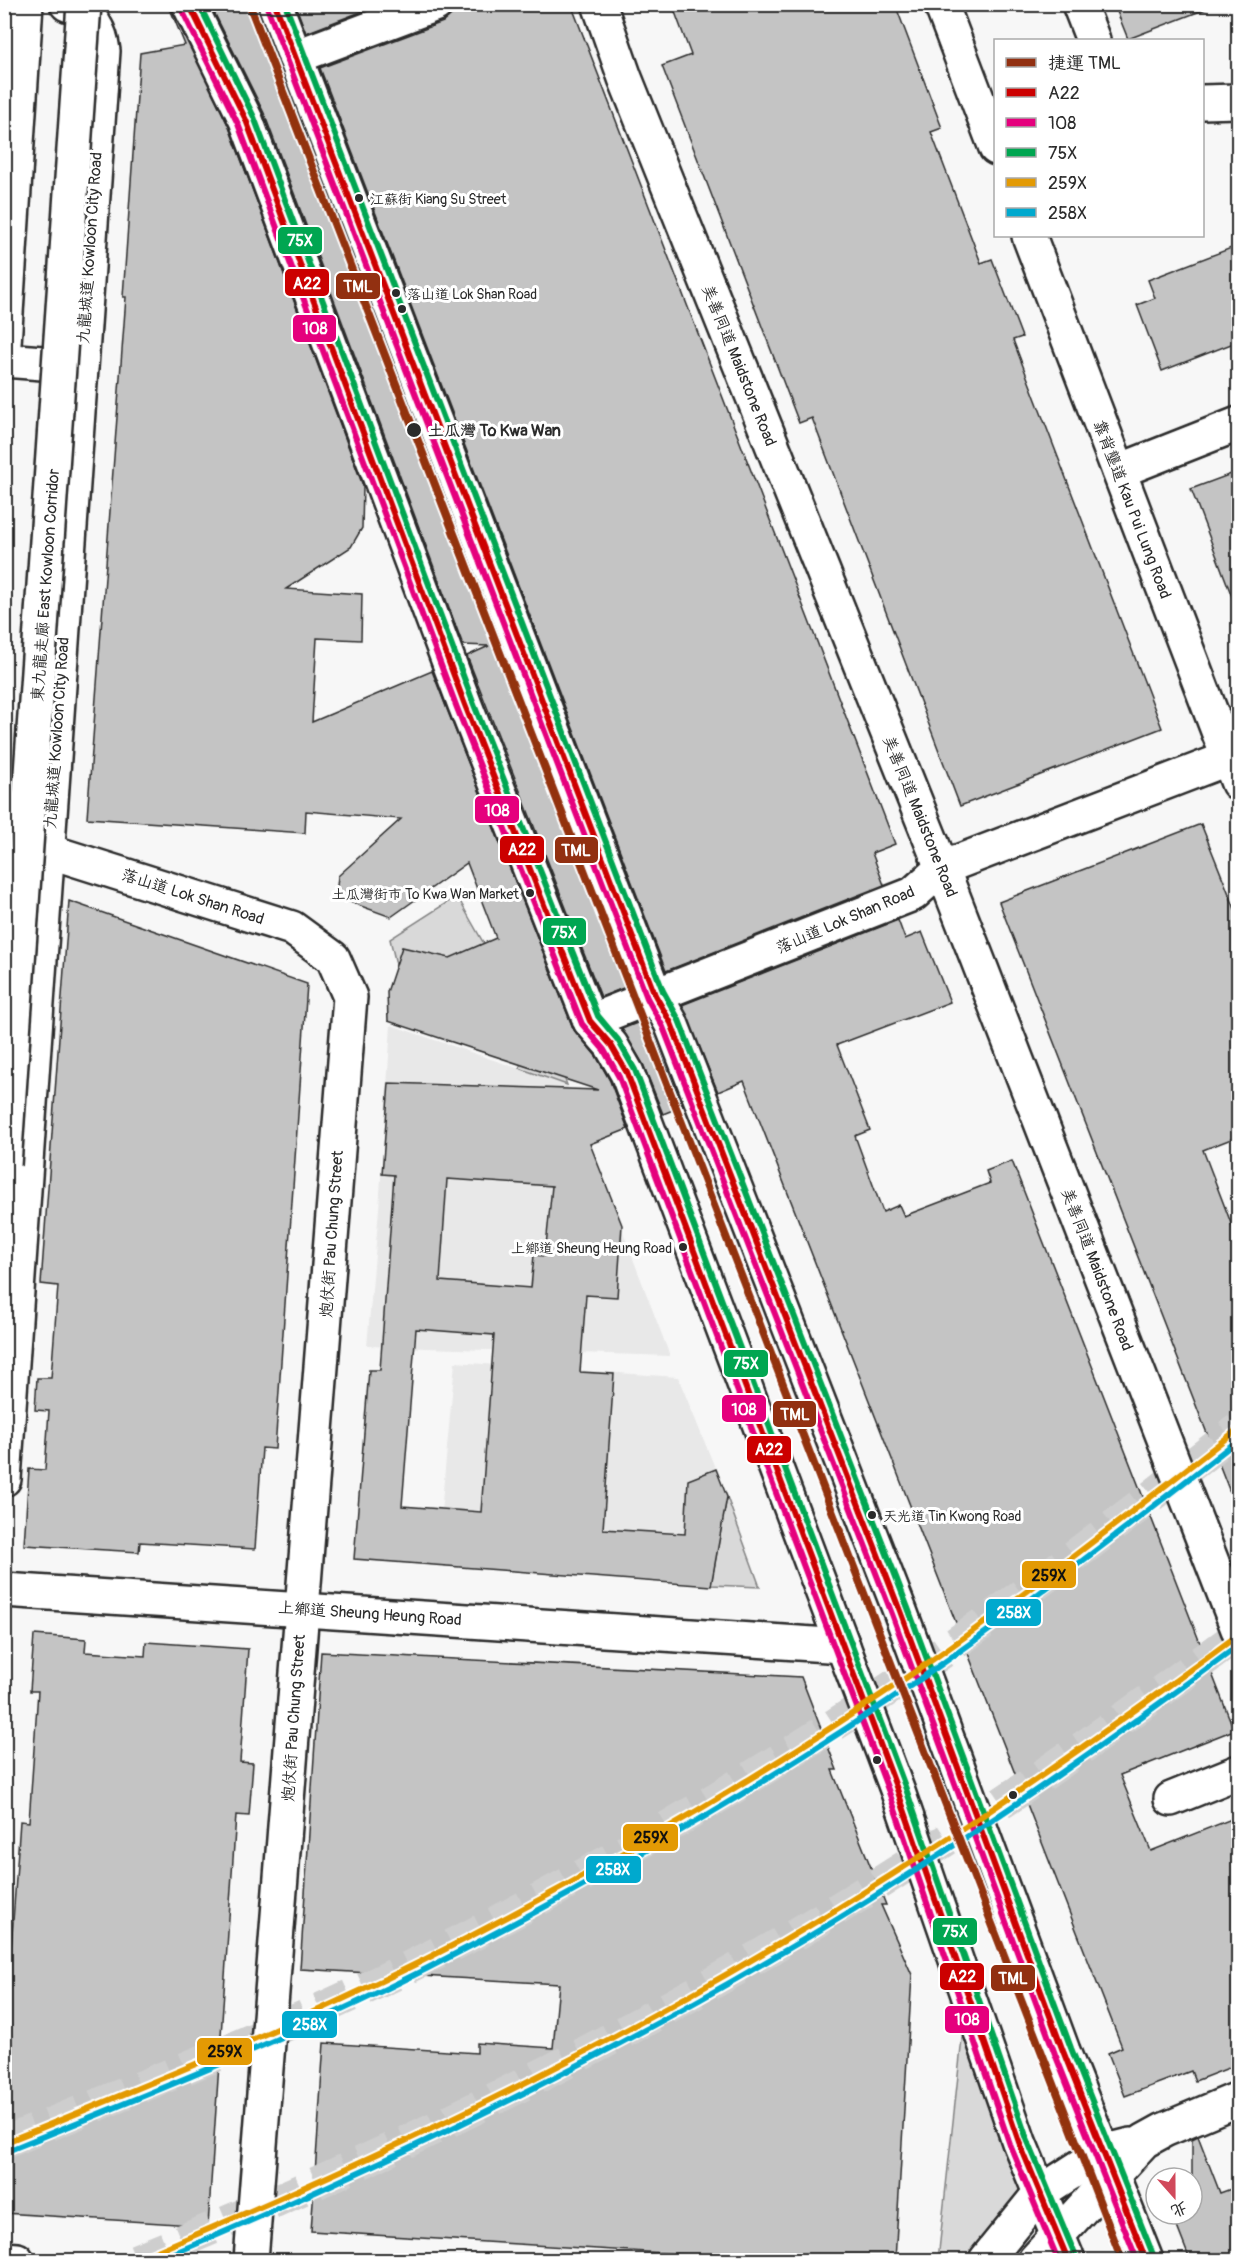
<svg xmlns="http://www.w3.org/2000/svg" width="1243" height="2265" viewBox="0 0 1243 2265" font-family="Pangolin,'LXGW WenKai TC',sans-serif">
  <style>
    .built { fill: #e8e8e8 }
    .green { fill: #d9d9d9; stroke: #828282; stroke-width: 1.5 }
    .building { fill: #c4c4c4; stroke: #2b2b2b; stroke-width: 1.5; fill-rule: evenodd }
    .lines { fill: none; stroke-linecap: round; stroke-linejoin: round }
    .highway-tunnel { stroke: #cecece; stroke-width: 33; stroke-dasharray: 33 16; stroke-linecap: butt }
    .minor-casing { stroke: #2b2b2b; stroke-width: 38 }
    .major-casing { stroke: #2b2b2b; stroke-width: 38 }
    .minor { stroke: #fff; stroke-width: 33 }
    .major { stroke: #fff; stroke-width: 33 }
    .highway-bridge-casing { stroke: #2b2b2b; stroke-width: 38; stroke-linecap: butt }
    .highway-bridge { stroke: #fff; stroke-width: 33 }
    .bus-1-casing { stroke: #fff; stroke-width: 10 }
    .bus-2-casing { stroke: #fff; stroke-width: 10 }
    .bus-3-casing { stroke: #fff; stroke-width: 10 }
    .bus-4-casing { stroke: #fff; stroke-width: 10 }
    .bus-5-casing { stroke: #fff; stroke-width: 10 }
    .bus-1 { stroke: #c00; stroke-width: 6 }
    .bus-2 { stroke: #e5007d; stroke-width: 6 }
    .bus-3 { stroke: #00a651; stroke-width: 6 }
    .bus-4 { stroke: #e39a04; stroke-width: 6 }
    .bus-5 { stroke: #00a9ce; stroke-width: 6 }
    .metro-1-casing { stroke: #fff; stroke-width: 12 }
    .metro-1 { stroke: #923011; stroke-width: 8 }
    .bus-dot { fill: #2b2b2b; stroke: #fff; stroke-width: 2 }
    .labels { text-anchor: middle; stroke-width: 6; stroke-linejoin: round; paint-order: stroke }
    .bus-label { font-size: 14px; fill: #2b2b2b; stroke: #fff; text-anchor: start }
    .street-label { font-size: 16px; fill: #2b2b2b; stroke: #fff }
    .stop-label { font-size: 16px; font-weight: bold; fill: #2b2b2b; stroke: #fff; text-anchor: start }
    .line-badge { stroke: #fff; stroke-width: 2 }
    .badge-label { font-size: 16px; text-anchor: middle; font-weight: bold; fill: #fff }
    .pale-badge-label { font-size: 16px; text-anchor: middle; font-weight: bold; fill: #111 }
  </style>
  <rect width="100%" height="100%" fill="#f7f7f7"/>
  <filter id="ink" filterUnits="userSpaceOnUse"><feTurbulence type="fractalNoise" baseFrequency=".0167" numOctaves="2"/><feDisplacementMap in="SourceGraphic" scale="12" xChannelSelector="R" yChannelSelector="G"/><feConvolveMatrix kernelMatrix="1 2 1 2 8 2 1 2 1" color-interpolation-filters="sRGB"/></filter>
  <g filter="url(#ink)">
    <g class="built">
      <path d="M391 1025 567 1085 670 1356 367 1346 379 1209Z"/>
      <path d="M455 1362 678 1377 727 1497 711 1586 436 1566Z"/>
    </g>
    <g class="green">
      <path d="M457 896 496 965 546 1030 567 1085 519 1068 521 1064 398 973 390 939Z"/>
      <path d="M727 1497 760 1587 711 1585Z"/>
      <path d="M965 2011 1030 2195 973 2260H938Z"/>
    </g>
    <g class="building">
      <path d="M168 4H171L229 127 363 486 362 528 351 547 286 589 362 594 361 640 317 638 312 722 432 671 573 1028 596 1056 610 1081 628 1129 590 1144 622 1225 617 1297 586 1295 580 1372 614 1374 603 1529 685 1534 688 1480 716 1469 727 1497 711 1586 354 1559 369 1370H380L394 1175 382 1174 389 1083 598 1090 388 1021 387 992 402 947 450 958 496 938 467 863 391 917 336 897 338 876 401 819 306 811 305 833 87 818 126 297H123L140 53 185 45ZM447 1179 552 1186 545 1256 534 1255 531 1288 440 1281ZM416 1329 494 1335 481 1512 402 1506Z"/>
      <path d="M210 4H257L631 985 601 997 467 656 489 646 463 645 264 113Z"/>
      <path d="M295 4H381L306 33Z"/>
      <path d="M454 4H571L895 844 872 853 884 885 666 971 320 68 443 22 451 15Z"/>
      <path d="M672 4H895L942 128 931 132 981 263 992 259 1022 337 1013 340 1162 728 960 806 812 418 799 423 662 66 691 55Z"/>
      <path d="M1114 4H1211V7L1128 39Z"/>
      <path d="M1239 245V341L1162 371 1137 305 1155 298 1148 280Z"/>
      <path d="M1239 471V606L1236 607 1191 489Z"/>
      <path d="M1201 824 1239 919V1136L1203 1150 1239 1244 1237 1510 999 902Z"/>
      <path d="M69 901 307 984 275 1449 262 1448 255 1549 140 1542 139 1552 24 1545 29 1469 45 1470 49 1411 35 1410 37 1378H51L58 1286 41 1284Z"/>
      <path d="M898 920 905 939 922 932 950 1002 837 1045 870 1130 855 1136 883 1212 899 1205 904 1216 990 1183 986 1171 1012 1161 1234 1730 1120 1775 1151 1851 1239 1816V2064L1195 2081 1191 2071 1125 2096 1108 2053 1122 2047 744 1081 718 1092 682 1005Z"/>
      <path d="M647 1019 683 1106 663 1114 643 1064 622 1029Z"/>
      <path d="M34 1635 86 1639 85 1652 145 1656 146 1642 248 1649 240 1762 253 1763 249 1816 236 1815 208 2226 4 2213V2050L20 1821 29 1822 38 1691H30Z"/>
      <path d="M321 1652 801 1677 837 1770H832L886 1905H881L912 1975 895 2260H774L311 2231 324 2043 477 2053V2043L553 2048 559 1984 300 1969Z"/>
      <path d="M1198 2136 1220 2193 1239 2186V2260H1190L1172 2214H1192V2139Z"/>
    </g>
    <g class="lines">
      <g class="highway-tunnel">
        <path d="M4 2143C164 2078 325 2013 478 1932 613 1861 747 1783 874 1699 1001 1615 1119 1522 1238 1429"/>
        <path d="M136 2260C357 2170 572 2067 778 1945 937 1851 1090 1745 1238 1635"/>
      </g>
      <defs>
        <g id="minor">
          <path d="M599 4 625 78 942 868 1238 1629"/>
          <path d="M941 4 996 148"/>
          <path d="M1079 4 1093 40"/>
          <path d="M295 57 436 4"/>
          <path d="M1202 102 1238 101"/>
          <path d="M1029 236 1238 783"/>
          <path d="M4 360 81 366"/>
          <path d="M1119 471 1238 424"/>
          <path d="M4 837 292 928 333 958 350 997 251 2260"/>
          <path d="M590 1021 913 894 942 868 1229 758"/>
          <path d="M4 1479 103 51C100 27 90 12 67 4"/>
          <path d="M4 1590 843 1646"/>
          <path d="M1171 1799 1238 1772"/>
          <path d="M4 2259 17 2260"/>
          <path d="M986 2260 1041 2192 1103 2152 1131 2145"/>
          <path d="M1035 2260 1144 2141 1164 2130 1238 2099"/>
        </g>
        <g id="major">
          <path d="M189 4 246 120 465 705 590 1021 611 1045 627 1073 898 1792 1019 2142 1068 2260"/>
          <path d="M275 4 655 995 671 1023 900 1611 1063 2051 1146 2260"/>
        </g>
      </defs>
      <use href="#minor" class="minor-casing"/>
      <use href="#major" class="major-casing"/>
      <use href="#minor" class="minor"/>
      <use href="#major" class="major"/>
      <defs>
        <g id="highway-bridge">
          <path d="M4 344 26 4"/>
          <path d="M4 1165 84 4"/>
        </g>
      </defs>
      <use href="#highway-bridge" class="highway-bridge-casing"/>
      <use href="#highway-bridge" class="highway-bridge"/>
      <defs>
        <g id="bus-1">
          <path d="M189 4 246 120 465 705 590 1021 611 1045 627 1073 898 1792 1019 2142 1068 2260"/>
          <path d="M275 4 655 995 671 1023 900 1611 1063 2051 1146 2260"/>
        </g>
        <g id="bus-2">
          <path d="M267 7 647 998 663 1027 892 1614 1055 2054 1137 2260"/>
          <path d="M181 8 238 124 457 708 582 1024 604 1050 619 1077 890 1795 1010 2145 1058 2260"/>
        </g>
        <g id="bus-3">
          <path d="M199 4 254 117 473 702 598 1016 618 1040 635 1070 906 1789 1027 2139 1076 2257"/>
          <path d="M285 4 663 991 679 1020 908 1608 1071 2048 1154 2257"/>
        </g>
        <g id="bus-4">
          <path d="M4 2143C144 2086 285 2029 420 1962 593 1875 762 1777 922 1667 1030 1592 1134 1510 1238 1429"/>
          <path d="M136 2260C356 2168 572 2067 777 1945 937 1851 1089 1745 1238 1635"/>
        </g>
        <g id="bus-5">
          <path d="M7 2151C149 2094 292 2037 428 1968 601 1880 770 1783 929 1673 1035 1599 1137 1520 1238 1440"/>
          <path d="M158 2260C372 2171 581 2071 781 1953 940 1860 1091 1755 1238 1646"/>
        </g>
      </defs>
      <use href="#bus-1" class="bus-1-casing"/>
      <use href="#bus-2" class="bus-2-casing"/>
      <use href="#bus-3" class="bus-3-casing"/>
      <use href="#bus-4" class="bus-4-casing"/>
      <use href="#bus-5" class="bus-5-casing"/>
      <use href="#bus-1" class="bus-1"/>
      <use href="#bus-2" class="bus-2"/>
      <use href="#bus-3" class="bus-3"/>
      <use href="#bus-4" class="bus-4"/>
      <use href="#bus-5" class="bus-5"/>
      <defs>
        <path id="metro-1" d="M249 4 1122 2260"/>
      </defs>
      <use href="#metro-1" class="metro-1-casing"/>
      <use href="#metro-1" class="metro-1"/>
    </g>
  </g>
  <g class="bus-dot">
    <circle cx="359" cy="198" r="5"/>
    <circle cx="396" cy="293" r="5"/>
    <circle cx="402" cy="309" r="5"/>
    <circle cx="414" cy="430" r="8"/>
    <circle cx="530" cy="893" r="5"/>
    <circle cx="683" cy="1247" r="5"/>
    <circle cx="872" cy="1515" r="5"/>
    <circle cx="877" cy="1760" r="5"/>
    <circle cx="1013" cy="1795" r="5"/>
  </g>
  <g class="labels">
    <g class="bus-label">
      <text x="370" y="204">江蘇街 Kiang Su Street</text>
      <text x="407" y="299">落山道 Lok Shan Road</text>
      <text x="519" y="899" text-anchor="end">土瓜灣街市 To Kwa Wan Market</text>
      <text x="672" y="1253" text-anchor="end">上鄉道 Sheung Heung Road</text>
      <text x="883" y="1521">天光道 Tin Kwong Road</text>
    </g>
    <g class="street-label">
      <text transform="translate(89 248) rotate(-86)" y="6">九龍城道 Kowloon City Road</text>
      <text transform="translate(740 365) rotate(68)" y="6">美善同道 Maidstone Road</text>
      <text transform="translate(1133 509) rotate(69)" y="6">靠背壟道 Kau Pui Lung Road</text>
      <text transform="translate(45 585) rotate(-86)" y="6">東九龍走廊 East Kowloon Corridor</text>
      <text transform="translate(56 733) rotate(-86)" y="6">九龍城道 Kowloon City Road</text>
      <text transform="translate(921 816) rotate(68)" y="6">美善同道 Maidstone Road</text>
      <text transform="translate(193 896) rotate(18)" y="6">落山道 Lok Shan Road</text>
      <text transform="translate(845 919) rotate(-23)" y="6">落山道 Lok Shan Road</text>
      <text transform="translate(331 1234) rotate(-86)" y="6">炮仗街 Pau Chung Street</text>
      <text transform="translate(1098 1269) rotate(69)" y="6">美善同道 Maidstone Road</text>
      <text transform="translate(370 1613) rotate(4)" y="6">上鄉道 Sheung Heung Road</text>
      <text transform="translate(293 1718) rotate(-86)" y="6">炮仗街 Pau Chung Street</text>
    </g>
    <g class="stop-label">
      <text x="428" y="436">土瓜灣 To Kwa Wan</text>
    </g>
  </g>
  <g class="line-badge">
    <rect x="277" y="226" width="46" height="29" rx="6" fill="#00a651"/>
    <rect x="284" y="268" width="46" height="29" rx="6" fill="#c00"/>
    <rect x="335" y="272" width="46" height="28" rx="6" fill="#923011"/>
    <rect x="292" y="314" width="45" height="29" rx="6" fill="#e5007d"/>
    <rect x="474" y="795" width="46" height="29" rx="6" fill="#e5007d"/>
    <rect x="499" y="835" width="46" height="29" rx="6" fill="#c00"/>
    <rect x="554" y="836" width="45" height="28" rx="6" fill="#923011"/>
    <rect x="542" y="917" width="45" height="29" rx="6" fill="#00a651"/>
    <rect x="723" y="1349" width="46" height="29" rx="6" fill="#00a651"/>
    <rect x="721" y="1394" width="46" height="29" rx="6" fill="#e5007d"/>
    <rect x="772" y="1400" width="45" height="28" rx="6" fill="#923011"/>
    <rect x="746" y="1435" width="46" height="29" rx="6" fill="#c00"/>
    <rect x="1021" y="1560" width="56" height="29" rx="6" fill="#e39a04"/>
    <rect x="985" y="1598" width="57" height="29" rx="6" fill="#00a9ce"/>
    <rect x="622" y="1823" width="57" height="29" rx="6" fill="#e39a04"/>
    <rect x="585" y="1855" width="57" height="29" rx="6" fill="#00a9ce"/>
    <rect x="932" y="1917" width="46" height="29" rx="6" fill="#00a651"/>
    <rect x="939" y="1962" width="46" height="29" rx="6" fill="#c00"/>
    <rect x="990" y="1964" width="46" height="28" rx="6" fill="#923011"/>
    <rect x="944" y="2005" width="46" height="29" rx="6" fill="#e5007d"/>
    <rect x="281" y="2010" width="57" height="29" rx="6" fill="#00a9ce"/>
    <rect x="196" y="2037" width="57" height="29" rx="6" fill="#e39a04"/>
  </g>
  <g class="badge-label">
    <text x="300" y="246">75X</text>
    <text x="307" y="289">A22</text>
    <text x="358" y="292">TML</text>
    <text x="315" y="334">108</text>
    <text x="497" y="816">108</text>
    <text x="522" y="855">A22</text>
    <text x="576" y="856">TML</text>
    <text x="564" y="938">75X</text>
    <text x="746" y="1369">75X</text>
    <text x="744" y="1415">108</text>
    <text x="795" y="1420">TML</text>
    <text x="769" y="1455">A22</text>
    <text x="1014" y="1618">258X</text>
    <text x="613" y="1875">258X</text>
    <text x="955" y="1937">75X</text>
    <text x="962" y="1982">A22</text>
    <text x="1013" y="1984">TML</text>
    <text x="967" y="2025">108</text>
    <text x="310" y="2030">258X</text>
  </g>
  <g class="pale-badge-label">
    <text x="1049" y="1581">259X</text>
    <text x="651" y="1843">259X</text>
    <text x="225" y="2057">259X</text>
  </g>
  <rect width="1243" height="2265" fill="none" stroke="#fff" stroke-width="24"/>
  <rect x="12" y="12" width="1219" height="2241" fill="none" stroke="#2b2b2b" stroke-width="2" filter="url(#ink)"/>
  <rect x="994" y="39" width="210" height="198" fill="#ffffff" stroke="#aaaaaa" stroke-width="1.5"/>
  <rect x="1006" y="58" width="30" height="9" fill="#923011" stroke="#aaaaaa" stroke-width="1.5"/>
  <text x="1048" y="69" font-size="18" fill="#2b2b2b">捷運 TML</text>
  <rect x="1006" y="88" width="30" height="9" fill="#cc0000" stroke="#aaaaaa" stroke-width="1.5"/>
  <text x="1048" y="99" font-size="18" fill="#2b2b2b">A22</text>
  <rect x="1006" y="118" width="30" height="9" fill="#e5007d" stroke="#aaaaaa" stroke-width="1.5"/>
  <text x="1048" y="129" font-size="18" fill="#2b2b2b">108</text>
  <rect x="1006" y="148" width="30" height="9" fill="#00a651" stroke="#aaaaaa" stroke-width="1.5"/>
  <text x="1048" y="159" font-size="18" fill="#2b2b2b">75X</text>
  <rect x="1006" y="178" width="30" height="9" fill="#e39a04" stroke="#aaaaaa" stroke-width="1.5"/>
  <text x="1048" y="189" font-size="18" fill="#2b2b2b">259X</text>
  <rect x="1006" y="208" width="30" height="9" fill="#00a9ce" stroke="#aaaaaa" stroke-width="1.5"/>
  <text x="1048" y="219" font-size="18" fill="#2b2b2b">258X</text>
  <g transform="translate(1174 2196) rotate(159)"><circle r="28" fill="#ffffff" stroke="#aaaaaa" stroke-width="1.5"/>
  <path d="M0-4.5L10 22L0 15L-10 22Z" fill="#d1495b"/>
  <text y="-9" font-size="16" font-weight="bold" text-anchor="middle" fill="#2b2b2b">北</text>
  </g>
</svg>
